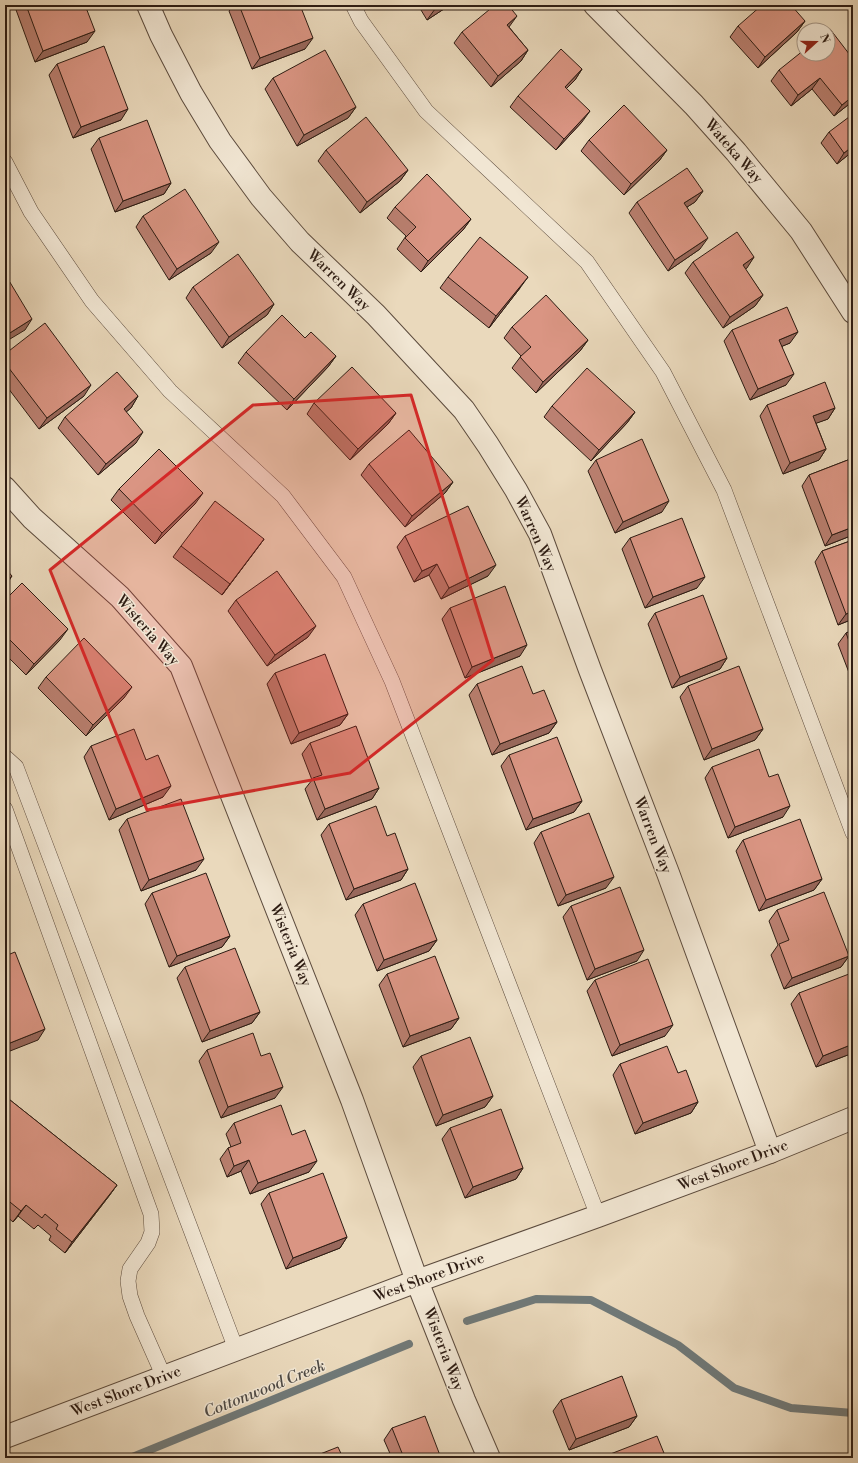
<svg xmlns="http://www.w3.org/2000/svg" width="858" height="1463" viewBox="0 0 858 1463" font-family="'Libre Bodoni',serif">
  <style>
    .lines { fill: none; stroke-linecap: round; stroke-linejoin: round }
    .stream { stroke: #707978; stroke-width: 8 }
    .service-casing { stroke: #5c4b3d; stroke-width: 16 }
    .minor-casing { stroke: #5c4b3d; stroke-width: 24 }
    .tertiary-casing { stroke: #5c4b3d; stroke-width: 24 }
    .service { stroke: #f1e6d3; stroke-width: 15 }
    .minor { stroke: #f1e6d3; stroke-width: 22 }
    .tertiary { stroke: #f1e6d3; stroke-width: 22 }
    .wall { fill: #bb8071; stroke: #2d1c13 }
    .shaded-wall { fill: #99685c; stroke: #2d1c13 }
    .building { fill: #da9583; stroke: #2d1c13 }
    .marked { fill: #d62828; fill-opacity: 0.2; stroke: #d62828; stroke-width: 3; stroke-linejoin: round }
    .labels { text-anchor: middle; stroke-width: 3; stroke-linejoin: round; paint-order: stroke }
    .street-label { font-size: 15px; fill: #2d1c13; stroke: #f1e6d3 }
    .water-label { font-size: 16px; font-style: italic; fill: #4e4a45; stroke: #f1e6d3 }
  </style>
  <rect width="100%" height="100%" fill="#ead9bc"/>
  <filter id="stains"><feTurbulence type="fractalNoise" baseFrequency=".005" numOctaves="4"/><feColorMatrix values="0 0 0 0 .2 0 0 0 0 .09 0 0 0 0 .02 0 0 0 .5 -.17"/></filter>
  <radialGradient id="worn" r=".72"><stop offset=".6" stop-color="#630" stop-opacity="0"/><stop offset="1" stop-color="#630" stop-opacity=".3"/></radialGradient>
  <g class="lines">
    <g class="stream">
      <path d="M467 1321 536 1299 591 1300 678 1345 734 1388 791 1408 853 1413"/>
      <path d="M130 1458 409 1344"/>
    </g>
    <defs>
      <g id="service">
        <path d="M353 5 361 21 426 111 587 262 663 372 724 490 853 833"/>
        <path d="M5 162 31 212 92 301 170 391 283 496 344 577 392 681 598 1216"/>
        <path d="M5 757 16 767 236 1349"/>
        <path d="M5 809 151 1214 152 1232 148 1243 130 1269 128 1281 130 1296 137 1316 164 1377"/>
      </g>
      <g id="minor">
        <path d="M148 5 161 35 191 93 220 141 261 197 300 242 376 315 464 410 488 445 516 490 540 534 590 670 668 873 770 1152"/>
        <path d="M595 5 694 105 736 152 801 231 853 312"/>
        <path d="M5 488 32 518 120 597 181 666 352 1100 417 1281 464 1400 489 1458"/>
      </g>
      <path id="tertiary" d="M5 1437 417 1281 598 1216 770 1152 853 1118"/>
    </defs>
    <use href="#service" class="service-casing"/>
    <use href="#minor" class="minor-casing"/>
    <use href="#tertiary" class="tertiary-casing"/>
    <use href="#service" class="service"/>
    <use href="#minor" class="minor"/>
    <use href="#tertiary" class="tertiary"/>
  </g>
  <g class="wall">
    <path d="M16 5H85L87 42 35 62 15 7Z"/>
    <path d="M234 5H300L305 49 252 69 229 11Z"/>
    <path d="M418 5H450L427 20Z"/>
    <path d="M805 21 797 32 758 68 730 37 738 26Z"/>
    <path d="M509 27 528 50 521 61 491 87 454 43 462 32Z"/>
    <path d="M853 59V101L834 116 812 89 791 106 771 81 779 70Z"/>
    <path d="M57 64 121 120 73 138 49 75Z"/>
    <path d="M582 69 575 80 566 89 582 122 556 150 510 107 518 96Z"/>
    <path d="M273 78 356 107 348 118 297 146 265 89Z"/>
    <path d="M829 132 853 151 837 164 821 143Z"/>
    <path d="M99 138 171 183 164 194 115 212 91 149Z"/>
    <path d="M589 140 667 150 659 161 624 195 581 151Z"/>
    <path d="M326 150 408 170 400 181 360 213 318 161Z"/>
    <path d="M703 191 695 202 687 207 700 249 668 271 629 213 637 202Z"/>
    <path d="M395 207 471 219 463 230 421 272 397 249 406 236 387 218Z"/>
    <path d="M143 216 211 253 169 280 136 227Z"/>
    <path d="M754 257 745 269 763 295 755 306 723 328 685 273 693 262Z"/>
    <path d="M448 277 520 288 489 328 440 288Z"/>
    <path d="M193 287 274 304 267 315 222 348 186 298Z"/>
    <path d="M512 327 588 340 580 351 536 393 512 368 521 356 504 338Z"/>
    <path d="M732 330 790 343 782 346 786 385 750 400 724 341Z"/>
    <path d="M305 338 336 356 328 367 287 410 238 363 246 352Z"/>
    <path d="M5 354 84 396 39 429 5 384Z"/>
    <path d="M138 396 131 408 126 412 136 443 98 475 58 428 65 417Z"/>
    <path d="M314 403 396 413 388 424 350 460 307 414Z"/>
    <path d="M767 405 835 408 828 419 816 423 826 449 819 460 783 474 760 416Z"/>
    <path d="M552 406 635 412 627 423 591 461 544 417Z"/>
    <path d="M853 458V535L825 546 802 486 809 475Z"/>
    <path d="M596 460 662 512 615 533 588 471Z"/>
    <path d="M369 464 453 482 445 493 405 527 361 475Z"/>
    <path d="M119 489 195 504 155 544 111 500Z"/>
    <path d="M405 536 488 576 441 599 429 575 414 582 397 547Z"/>
    <path d="M630 538 697 588 645 608 622 549Z"/>
    <path d="M264 539 222 595 173 557 181 546Z"/>
    <path d="M853 540V619L838 625 815 562 822 551Z"/>
    <path d="M5 600 60 640 26 675 5 654Z"/>
    <path d="M236 600 308 637 267 666 228 611Z"/>
    <path d="M450 608 520 656 465 678 442 619Z"/>
    <path d="M655 613 727 658 720 669 672 688 648 624Z"/>
    <path d="M853 630V683L838 644 846 633Z"/>
    <path d="M275 673 348 714 340 725 291 744 267 684Z"/>
    <path d="M46 677 124 698 86 736 38 688Z"/>
    <path d="M477 684 533 694 557 722 549 733 492 755 469 695Z"/>
    <path d="M688 686 763 729 755 740 704 760 680 697Z"/>
    <path d="M310 743 379 788 372 799 317 820 305 789 312 780 302 754Z"/>
    <path d="M91 746 146 760 163 797 109 820 84 757Z"/>
    <path d="M509 755 582 801 574 812 526 830 501 766Z"/>
    <path d="M712 767 783 817 728 838 705 778Z"/>
    <path d="M127 819 196 870 141 891 119 830Z"/>
    <path d="M329 824 408 869 401 880 346 900 321 835Z"/>
    <path d="M541 832 606 888 558 906 534 843Z"/>
    <path d="M743 840 822 879 814 890 759 911 736 851Z"/>
    <path d="M152 893 230 936 222 947 169 967 145 904Z"/>
    <path d="M363 904 437 940 429 951 377 971 355 915Z"/>
    <path d="M571 906 637 961 587 980 563 917Z"/>
    <path d="M777 910 849 956 841 967 784 989 771 955 778 945 769 921Z"/>
    <path d="M185 967 260 1012 252 1023 202 1042 177 978Z"/>
    <path d="M387 974 459 1018 451 1029 403 1047 379 985Z"/>
    <path d="M595 980 665 1036 612 1056 587 991Z"/>
    <path d="M853 986V1053L816 1067 791 1004 799 993Z"/>
    <path d="M207 1050 261 1056 275 1098 221 1118 199 1061Z"/>
    <path d="M421 1056 493 1096 485 1107 436 1126 413 1067Z"/>
    <path d="M620 1064 678 1073 698 1102 691 1113 635 1134 613 1075Z"/>
    <path d="M5 1096 117 1185 109 1196 65 1253 49 1240 51 1236 38 1225 34 1229 18 1216 13 1222 5 1215Z"/>
    <path d="M234 1123 292 1135 309 1172 250 1194 241 1171 227 1177 220 1159 228 1148 231 1147 226 1134Z"/>
    <path d="M450 1128 523 1168 516 1179 465 1198 442 1139Z"/>
    <path d="M269 1193 347 1237 340 1248 286 1269 261 1204Z"/>
    <path d="M561 1400 637 1416 629 1427 569 1450 553 1411Z"/>
    <path d="M392 1428 441 1458H392L384 1440Z"/>
  </g>
  <g class="shaded-wall">
    <path d="M441 5H450L427 20 435 9Z"/>
    <path d="M517 16 509 27 499 36 507 25Z"/>
    <path d="M805 21 797 32 758 68 765 57Z"/>
    <path d="M95 31 87 42 35 62 43 51Z"/>
    <path d="M313 38 305 49 252 69 260 58Z"/>
    <path d="M528 50 521 61 491 87 498 76Z"/>
    <path d="M582 69 575 80 557 98 565 87Z"/>
    <path d="M820 78 812 89 791 106 798 95Z"/>
    <path d="M853 96V101L834 116 842 105Z"/>
    <path d="M356 107 348 118 297 146 304 135Z"/>
    <path d="M128 109 121 120 73 138 81 127Z"/>
    <path d="M590 111 582 122 556 150 564 139Z"/>
    <path d="M853 146V151L837 164 844 153Z"/>
    <path d="M667 150 659 161 624 195 631 184Z"/>
    <path d="M408 170 400 181 360 213 367 202Z"/>
    <path d="M171 183 164 194 115 212 123 201Z"/>
    <path d="M703 191 695 202 676 214 684 203Z"/>
    <path d="M471 219 463 230 421 272 428 261Z"/>
    <path d="M708 238 700 249 668 271 675 260Z"/>
    <path d="M219 242 211 253 169 280 177 269Z"/>
    <path d="M754 257 747 268 735 277 743 265Z"/>
    <path d="M528 277 520 288 489 328 496 316Z"/>
    <path d="M763 295 755 306 723 328 730 317Z"/>
    <path d="M274 304 267 315 222 348 229 337Z"/>
    <path d="M32 319 25 330 5 342V336Z"/>
    <path d="M798 332 790 343 771 351 779 340Z"/>
    <path d="M588 340 580 351 536 393 543 382Z"/>
    <path d="M336 356 328 367 287 410 294 399Z"/>
    <path d="M794 374 786 385 750 400 758 389Z"/>
    <path d="M91 385 84 396 39 429 47 418Z"/>
    <path d="M138 396 131 408 116 420 124 409Z"/>
    <path d="M835 408 828 419 806 427 813 416Z"/>
    <path d="M635 412 627 423 591 461 599 450Z"/>
    <path d="M396 413 388 424 350 460 358 449Z"/>
    <path d="M143 432 136 443 98 475 106 464Z"/>
    <path d="M826 449 819 460 783 474 790 463Z"/>
    <path d="M453 482 445 493 405 527 412 516Z"/>
    <path d="M203 493 195 504 155 544 162 533Z"/>
    <path d="M669 501 662 512 615 533 623 522Z"/>
    <path d="M853 527V535L825 546 832 535Z"/>
    <path d="M264 539 256 550 222 595 230 584Z"/>
    <path d="M437 564 429 575 414 582 422 571Z"/>
    <path d="M496 565 488 576 441 599 449 588Z"/>
    <path d="M12 576 5 587V583Z"/>
    <path d="M705 577 697 588 645 608 653 597Z"/>
    <path d="M853 611V619L838 625 846 614Z"/>
    <path d="M316 626 308 637 267 666 275 655Z"/>
    <path d="M68 629 60 640 26 675 34 664Z"/>
    <path d="M527 645 520 656 465 678 472 667Z"/>
    <path d="M727 658 720 669 672 688 680 677Z"/>
    <path d="M132 687 124 698 86 736 93 725Z"/>
    <path d="M348 714 340 725 291 744 299 733Z"/>
    <path d="M557 722 549 733 492 755 500 744Z"/>
    <path d="M763 729 755 740 704 760 712 749Z"/>
    <path d="M171 786 163 797 109 820 116 809Z"/>
    <path d="M379 788 372 799 317 820 325 809Z"/>
    <path d="M582 801 574 812 526 830 533 819Z"/>
    <path d="M790 806 783 817 728 838 735 827Z"/>
    <path d="M204 859 196 870 141 891 149 880Z"/>
    <path d="M408 869 401 880 346 900 354 889Z"/>
    <path d="M614 877 606 888 558 906 566 895Z"/>
    <path d="M822 879 814 890 759 911 766 900Z"/>
    <path d="M230 936 222 947 169 967 177 956Z"/>
    <path d="M437 940 429 951 377 971 384 960Z"/>
    <path d="M644 950 637 961 587 980 595 969Z"/>
    <path d="M849 956 841 967 784 989 792 978Z"/>
    <path d="M260 1012 252 1023 202 1042 210 1031Z"/>
    <path d="M459 1018 451 1029 403 1047 410 1036Z"/>
    <path d="M673 1025 665 1036 612 1056 620 1045Z"/>
    <path d="M45 1029 38 1040 5 1053V1045Z"/>
    <path d="M853 1044V1053L816 1067 823 1056Z"/>
    <path d="M283 1087 275 1098 221 1118 228 1107Z"/>
    <path d="M493 1096 485 1107 436 1126 443 1115Z"/>
    <path d="M698 1102 691 1113 635 1134 643 1123Z"/>
    <path d="M249 1160 241 1171 227 1177 234 1166Z"/>
    <path d="M317 1161 309 1172 250 1194 258 1183Z"/>
    <path d="M523 1168 516 1179 465 1198 473 1187Z"/>
    <path d="M117 1185 109 1196 65 1253 72 1242Z"/>
    <path d="M26 1205 18 1216 13 1222 21 1211Z"/>
    <path d="M347 1237 340 1248 286 1269 293 1258Z"/>
    <path d="M637 1416 629 1427 569 1450 576 1439Z"/>
  </g>
  <g class="building">
    <path d="M26 5H85L95 31 43 51Z"/>
    <path d="M239 5H300L313 38 260 58Z"/>
    <path d="M433 5H441L435 9Z"/>
    <path d="M495 5H508L517 16 507 25 528 50 498 76 462 32Z"/>
    <path d="M762 5H791L805 21 765 57 738 26Z"/>
    <path d="M830 29 853 59V96L842 105 820 78 798 95 779 70 804 50V54H828V31Z"/>
    <path d="M104 46 128 109 81 127 57 64Z"/>
    <path d="M561 49 582 69 565 87 590 111 564 139 518 96Z"/>
    <path d="M325 50 356 107 304 135 273 78Z"/>
    <path d="M624 105 667 150 631 184 589 140Z"/>
    <path d="M853 114V146L844 153 829 132Z"/>
    <path d="M366 117 408 170 367 202 326 150Z"/>
    <path d="M147 120 171 183 123 201 99 138Z"/>
    <path d="M687 168 703 191 684 203 708 238 675 260 637 202Z"/>
    <path d="M427 174 471 219 428 261 405 238 416 227 395 207Z"/>
    <path d="M185 189 219 242 177 269 143 216Z"/>
    <path d="M737 232 754 257 743 265 763 295 730 317 693 262Z"/>
    <path d="M480 237 528 277 496 316 448 277Z"/>
    <path d="M238 254 274 304 229 337 193 287Z"/>
    <path d="M5 274 32 319 5 336Z"/>
    <path d="M546 295 588 340 543 382 520 357 531 347 512 327Z"/>
    <path d="M787 307 798 332 779 340 794 374 758 389 732 330Z"/>
    <path d="M282 315 305 338 311 332 336 356 294 399 246 352Z"/>
    <path d="M45 323 91 385 47 418 5 363V354Z"/>
    <path d="M352 367 396 413 358 449 314 403Z"/>
    <path d="M587 368 635 412 599 450 552 406Z"/>
    <path d="M117 372 138 396 124 409 143 432 106 464 65 417Z"/>
    <path d="M825 382 835 408 813 416 826 449 790 463 767 405Z"/>
    <path d="M409 430 453 482 412 516 369 464Z"/>
    <path d="M642 439 669 501 623 522 596 460Z"/>
    <path d="M159 449 203 493 162 533 119 489Z"/>
    <path d="M853 458V527L832 535 809 475Z"/>
    <path d="M215 501 264 539 230 584 181 546Z"/>
    <path d="M468 506 496 565 449 588 437 564 422 571 405 536Z"/>
    <path d="M682 518 705 577 653 597 630 538Z"/>
    <path d="M853 540V611L846 614 822 551Z"/>
    <path d="M5 568 12 576 5 583Z"/>
    <path d="M277 571 316 626 275 655 236 600Z"/>
    <path d="M22 583 68 629 34 664 5 635V600Z"/>
    <path d="M505 586 527 645 472 667 450 608Z"/>
    <path d="M703 595 727 658 680 677 655 613Z"/>
    <path d="M853 630V652L846 633Z"/>
    <path d="M84 638 132 687 93 725 46 677Z"/>
    <path d="M325 654 348 714 299 733 275 673Z"/>
    <path d="M522 666 533 694 544 690 557 722 500 744 477 684Z"/>
    <path d="M739 666 763 729 712 749 688 686Z"/>
    <path d="M356 726 379 788 325 809 313 778 322 775 310 743Z"/>
    <path d="M134 729 146 760 158 755 171 786 116 809 91 746Z"/>
    <path d="M557 737 582 801 533 819 509 755Z"/>
    <path d="M759 749 769 777 778 774 790 806 735 827 712 767Z"/>
    <path d="M181 799 204 859 149 880 127 819Z"/>
    <path d="M376 806 387 836 395 833 408 869 354 889 329 824Z"/>
    <path d="M589 813 614 877 566 895 541 832Z"/>
    <path d="M800 819 822 879 766 900 743 840Z"/>
    <path d="M206 873 230 936 177 956 152 893Z"/>
    <path d="M415 883 437 940 384 960 363 904Z"/>
    <path d="M620 887 644 950 595 969 571 906Z"/>
    <path d="M824 892 849 956 792 978 779 944 789 940 777 910Z"/>
    <path d="M235 948 260 1012 210 1031 185 967Z"/>
    <path d="M15 952 45 1029 5 1045V956Z"/>
    <path d="M435 956 459 1018 410 1036 387 974Z"/>
    <path d="M648 959 673 1025 620 1045 595 980Z"/>
    <path d="M849 974 853 986V1044L823 1056 799 993Z"/>
    <path d="M253 1033 261 1056 270 1053 283 1087 228 1107 207 1050Z"/>
    <path d="M470 1037 493 1096 443 1115 421 1056Z"/>
    <path d="M667 1046 678 1073 686 1070 698 1102 643 1123 620 1064Z"/>
    <path d="M5 1096 117 1185 72 1242 56 1229 58 1225 45 1214 42 1218 26 1205 21 1211 5 1198Z"/>
    <path d="M281 1105 292 1135 305 1130 317 1161 258 1183 249 1160 234 1166 228 1148 241 1143 234 1123Z"/>
    <path d="M501 1109 523 1168 473 1187 450 1128Z"/>
    <path d="M323 1173 347 1237 293 1258 269 1193Z"/>
    <path d="M622 1376 637 1416 576 1439 561 1400Z"/>
    <path d="M425 1416 441 1458H404L392 1428Z"/>
    <path d="M657 1436 666 1458H600Z"/>
    <path d="M338 1447 343 1458H310Z"/>
  </g>
  <path class="marked" d="M411 395 493 660 350 773 147 810 50 570 253 405Z"/>
  <g class="labels">
    <g class="street-label">
      <text transform="translate(734 151) rotate(49)" y="5">Wateka Way</text>
      <text transform="translate(339 280) rotate(44)" y="5">Warren Way</text>
      <text transform="translate(536 534) rotate(66)" y="5">Warren Way</text>
      <text transform="translate(148 630) rotate(49)" y="5">Wisteria Way</text>
      <text transform="translate(653 835) rotate(69)" y="5">Warren Way</text>
      <text transform="translate(291 945) rotate(68)" y="5">Wisteria Way</text>
      <text transform="translate(733 1165) rotate(-21)" y="5">West Shore Drive</text>
      <text transform="translate(429 1277) rotate(-20)" y="5">West Shore Drive</text>
      <text transform="translate(444 1349) rotate(69)" y="5">Wisteria Way</text>
      <text transform="translate(126 1391) rotate(-21)" y="5">West Shore Drive</text>
    </g>
    <g class="water-label">
      <text transform="translate(264 1388) rotate(-22)" y="6">Cottonwood Creek</text>
    </g>
  </g>
  <rect width="858" height="1463" fill="none" stroke="#ead9bc" stroke-width="20"/>
  <rect x="6" y="6" width="846" height="1451" fill="none" stroke="#2d1c13" stroke-width="2"/>
  <rect x="10" y="10" width="838" height="1443" fill="none" stroke="#2d1c13"/>
  <g transform="translate(816 42) rotate(69)"><circle r="19" fill="#f1e6d3" stroke="#a39586"/>
  <path d="M0-3L7 15L0 10L-7 15Z" fill="#8f2418"/>
  <text y="-6" font-size="11" font-weight="bold" text-anchor="middle" fill="#2d1c13">N</text>
  </g>
  <rect width="100%" height="100%" filter="url(#stains)"/>
  <rect width="100%" height="100%" fill="url(#worn)"/>
</svg>
